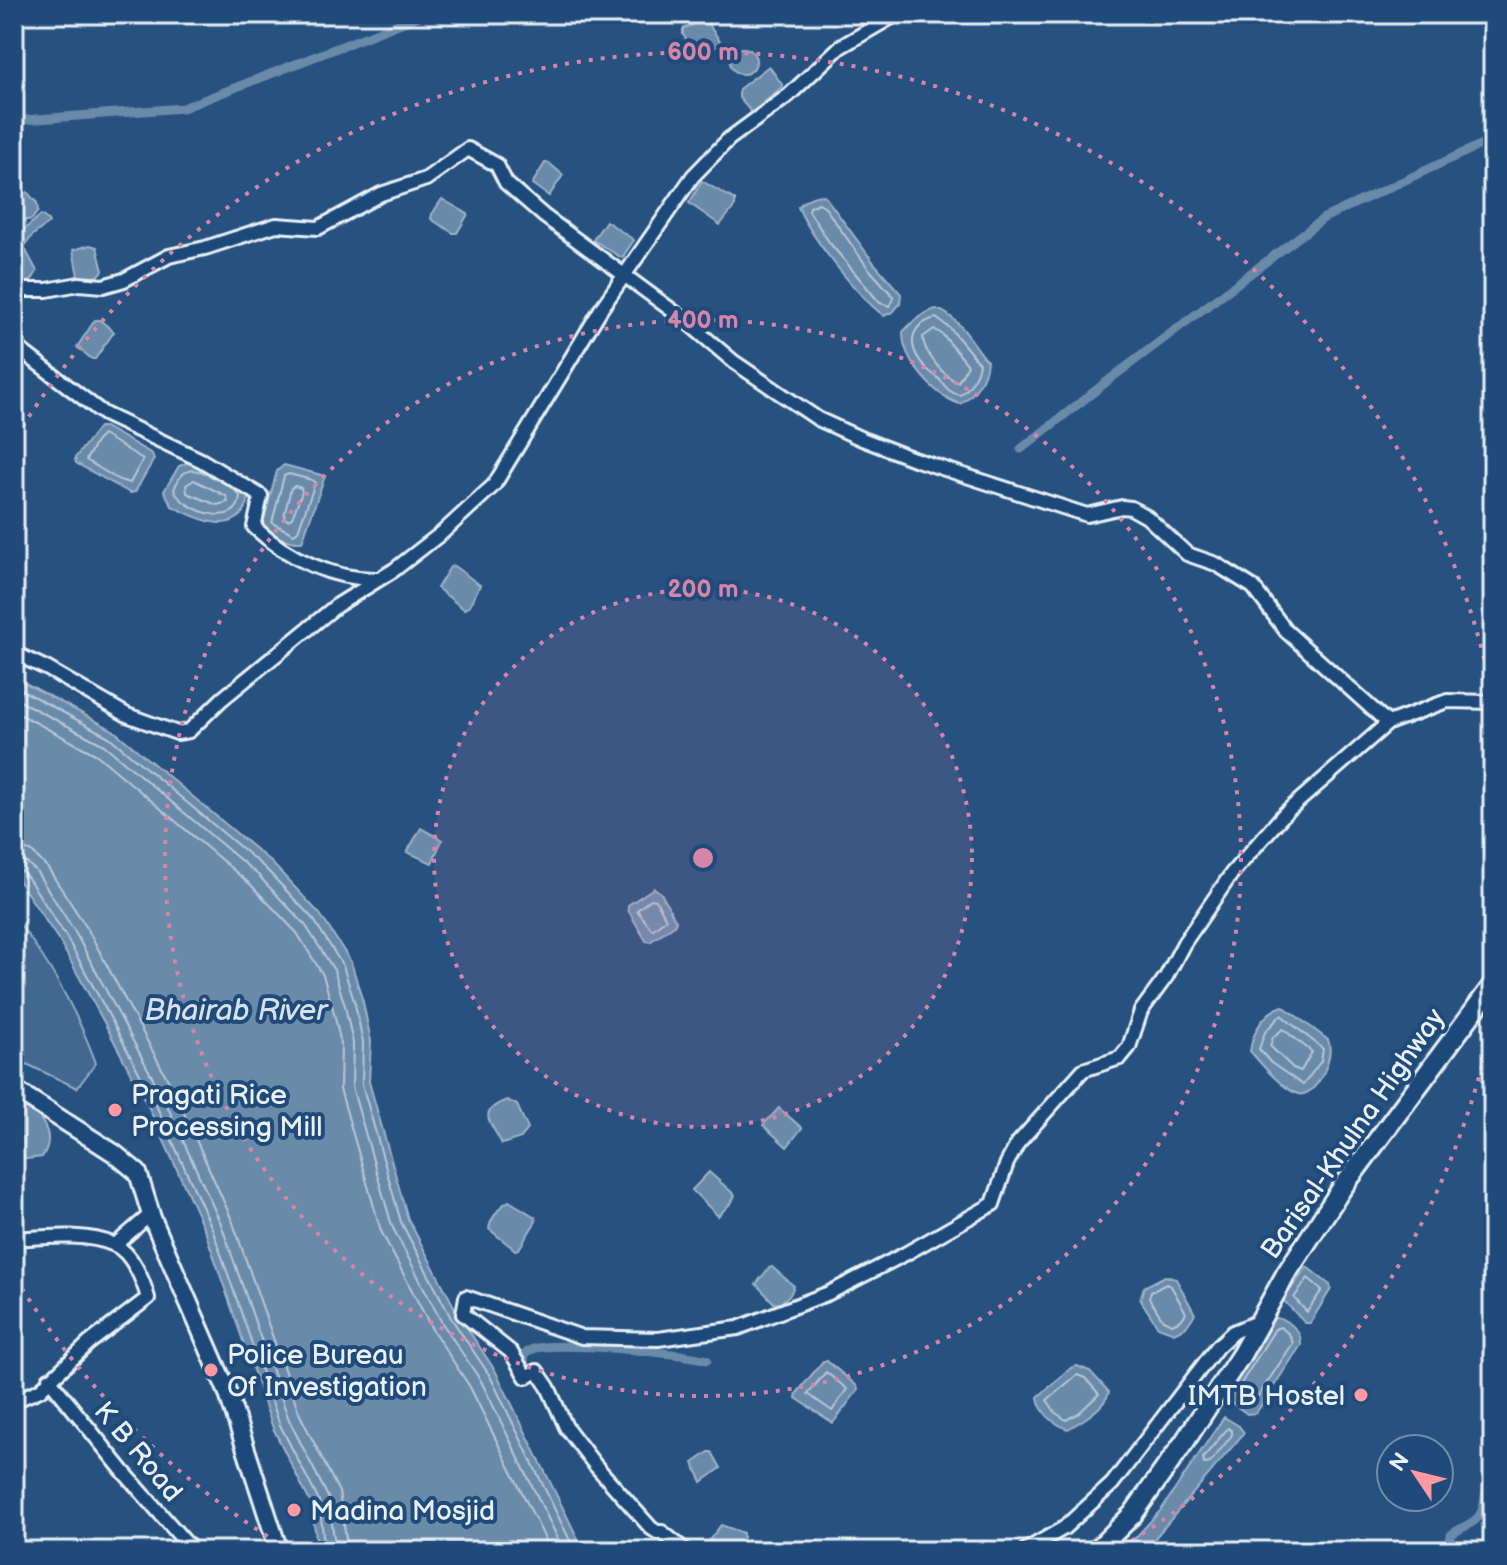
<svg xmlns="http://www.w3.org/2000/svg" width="1507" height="1565" viewBox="0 0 1507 1565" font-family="'Balsamiq Sans',sans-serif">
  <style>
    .green { fill: #436891; stroke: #96acc4; stroke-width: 2 }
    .water { fill: #6b8aaa; stroke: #9db3c9; stroke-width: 2 }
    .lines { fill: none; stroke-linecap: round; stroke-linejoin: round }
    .shore { stroke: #b6c8d9; stroke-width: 2 }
    .stream { stroke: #9db3c9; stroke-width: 3 }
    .canal { stroke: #6b8aaa; stroke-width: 9 }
    .minor-casing { stroke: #e8f1f8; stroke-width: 18 }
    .major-casing { stroke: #e8f1f8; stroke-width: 22 }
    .highway-casing { stroke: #e8f1f8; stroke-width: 24 }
    .minor { stroke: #1f4a7a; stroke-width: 12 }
    .major { stroke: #1f4a7a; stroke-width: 16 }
    .highway { stroke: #1f4a7a; stroke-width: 18 }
    .ring { fill: none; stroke: #d584aa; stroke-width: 4; stroke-dasharray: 4 8 }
    .poi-dot { fill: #ff9aa2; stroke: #1f4a7a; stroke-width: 3 }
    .labels { text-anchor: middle; stroke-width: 8; stroke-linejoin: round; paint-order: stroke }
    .poi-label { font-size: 28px; fill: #e8f1f8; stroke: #1f4a7a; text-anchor: start }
    .street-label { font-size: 28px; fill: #e8f1f8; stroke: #1f4a7a }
    .water-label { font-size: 30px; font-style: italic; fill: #d5e2ec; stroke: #1f4a7a }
    .centre { fill: #d584aa; stroke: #1f4a7a; stroke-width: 4 }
    .ring-label { font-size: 24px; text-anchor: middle; font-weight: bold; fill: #d584aa; stroke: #1f4a7a; stroke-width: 8; stroke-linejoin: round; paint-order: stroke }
  </style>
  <rect width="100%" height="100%" fill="#27517f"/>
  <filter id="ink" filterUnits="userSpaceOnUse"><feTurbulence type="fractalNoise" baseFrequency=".0125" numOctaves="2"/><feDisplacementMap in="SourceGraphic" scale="16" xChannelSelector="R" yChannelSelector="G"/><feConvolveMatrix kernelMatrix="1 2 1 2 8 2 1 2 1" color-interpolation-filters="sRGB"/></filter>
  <g filter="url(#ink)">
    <path class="green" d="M14 917C48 960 77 1012 96 1063L77 1088 14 1058Z"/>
    <g class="water">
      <path d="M705 19 720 41 718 46 698 55 683 35V29Z"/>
      <circle cx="743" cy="61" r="13"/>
      <path d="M769 66 783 86 752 113 739 98V89Z"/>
      <path d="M545 163H549L563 175 549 196 532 184Z"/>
      <path d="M14 178 37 203 38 211 32 219 22 221 14 214Z"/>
      <path d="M702 181 735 200V206L720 225 689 203Z"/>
      <path d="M824 195 874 263 901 294 900 304 893 312 884 316C857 295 812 239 798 207 805 199 814 195 824 195Z"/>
      <path d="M442 199 468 214 457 233H453L431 219 432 214Z"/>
      <path d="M41 215 48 220 49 223 33 235 24 247 37 271C32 283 27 284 14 287V238Z"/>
      <path d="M606 221 634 240 622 258 593 240Z"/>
      <path d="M90 245 97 247 103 271 98 276 82 279 78 276 73 250Z"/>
      <path d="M936 309C958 315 973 344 987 361 986 378 975 395 960 404 935 396 902 360 903 332 913 321 922 313 936 309Z"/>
      <path d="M95 320H100L114 332 95 359H92L77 347Z"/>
      <path d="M99 427H105L152 454 154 459 135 492 130 493 76 463 75 458Z"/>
      <path d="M189 462H199L250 494C241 541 200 520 172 506L164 491 179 466Z"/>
      <path d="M284 465 325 476 302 542C290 543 268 535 262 526L277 471Z"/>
      <path d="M454 566 480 585 469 607 464 609 437 588 450 567Z"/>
      <path d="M14 677 113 730 271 862 320 914 351 962 363 1002 371 1041 369 1082 408 1219 458 1314 496 1372 584 1551H318L311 1504 273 1428 205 1231 149 1108 105 1024 60 942 14 874Z"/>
      <path d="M421 828 442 840 432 863 407 852Z"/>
      <path d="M654 888 661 893 676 921 674 925 650 942 646 941 628 910V905Z"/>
      <path d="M1283 1006 1328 1040C1336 1057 1315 1099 1298 1094 1283 1089 1260 1063 1250 1051 1253 1032 1263 1012 1283 1006Z"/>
      <path d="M14 1096C34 1109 60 1131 42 1157L27 1159 14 1156Z"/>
      <path d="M507 1100 517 1105 528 1129 521 1138 502 1144C490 1120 476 1112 507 1100Z"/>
      <path d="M779 1108 802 1128 787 1147 763 1125Z"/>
      <path d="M709 1172 735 1195 732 1202 718 1216 692 1190Z"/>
      <path d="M509 1201 535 1217 536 1221 519 1249 515 1250 489 1229C490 1220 500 1205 509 1201Z"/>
      <path d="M772 1267 794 1286 790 1295 779 1304 774 1303 756 1284 769 1268Z"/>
      <path d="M1307 1267 1330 1285 1331 1289 1310 1323H1305L1283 1300Z"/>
      <path d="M1165 1276 1176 1279 1195 1314 1186 1327 1174 1333 1158 1327 1140 1299 1144 1287Z"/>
      <path d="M1273 1318C1287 1318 1302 1330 1301 1345L1256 1413 1247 1414 1224 1397Z"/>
      <path d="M823 1361H827L857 1386 858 1390 833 1423 796 1398 797 1393Z"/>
      <path d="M1077 1366 1090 1371 1109 1392C1105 1408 1082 1421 1068 1429 1054 1424 1040 1413 1038 1397L1071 1368Z"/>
      <path d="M1224 1417 1239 1426 1244 1433 1144 1551H1123L1161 1510Z"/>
      <path d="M709 1452H712L721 1468 702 1482 693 1463Z"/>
      <path d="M721 1525 743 1533V1538L733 1551H701Z"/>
    </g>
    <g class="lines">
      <g class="shore">
        <path d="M819 203 824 206 868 268 893 296V300L889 306 880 303 829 242 809 211 810 207Z"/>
        <path d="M936 318 950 328 979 363C978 374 969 390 960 395 949 393 947 388 940 380 935 375 929 372 925 367 907 347 908 325 936 318Z"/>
        <path d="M934 329 943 335 968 365 958 382C945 378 923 352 923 337Z"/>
        <path d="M103 435 143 459 130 483 119 480 86 460 96 442Z"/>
        <path d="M289 474 312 480 315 483 298 531 294 534 272 523 284 476Z"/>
        <path d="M194 480 226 496 228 502 217 505 187 493 186 485Z"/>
        <path d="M228 485C205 474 185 456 174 490 182 510 239 531 240 496L233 488"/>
        <path d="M295 486 301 488 302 492 292 518 287 520 284 516 291 488Z"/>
        <path d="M14 686 109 737 265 868 314 920 343 966 355 1004 363 1042 362 1084 401 1222 451 1318 490 1376 575 1551"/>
        <path d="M14 698 104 745 258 875 306 926 334 970 345 1006 353 1043 352 1087 392 1226 442 1323 481 1381 564 1551"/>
        <path d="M14 711 97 755 250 884 297 933 323 975 333 1009 341 1044 340 1089 381 1231 432 1329 470 1387 551 1551"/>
        <path d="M14 848 31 851 47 867 87 928 176 1095 232 1220 300 1415 339 1492 348 1551"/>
        <path d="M14 860 26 862 36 871 75 932 165 1101 221 1224 289 1420 328 1497 336 1551"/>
        <path d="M14 870 21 871 28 878 67 938 112 1021 156 1105 212 1228 280 1425 319 1501 325 1551"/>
        <path d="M651 899 656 900 666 919 652 930 637 910Z"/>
        <path d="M1281 1015 1323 1049 1321 1061 1303 1085 1271 1063 1259 1049 1265 1032Z"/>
        <path d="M1283 1029 1312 1052 1301 1071 1293 1068 1270 1046 1273 1037Z"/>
        <path d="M1308 1278 1322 1290 1307 1312 1294 1298Z"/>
        <path d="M1166 1284 1171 1286 1186 1313 1181 1320 1172 1324 1163 1320 1149 1298 1151 1292Z"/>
        <path d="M1280 1327 1289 1334 1293 1343 1253 1404 1248 1405 1236 1398 1235 1393 1275 1329Z"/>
        <path d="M826 1372 847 1389 832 1411 808 1394Z"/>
        <path d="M1077 1375 1085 1378 1099 1394 1079 1413 1066 1420 1056 1413 1047 1400Z"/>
        <path d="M1228 1428 1232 1431V1435L1210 1463 1204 1464 1203 1458Z"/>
      </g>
      <path class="stream" d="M46 1390 84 1432"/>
      <g class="canal">
        <path d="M14 118 24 120 183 108 424 14"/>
        <path d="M1021 449 1114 376 1324 218 1493 139"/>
        <path d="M527 1372C524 1364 521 1354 531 1350 549 1340 683 1353 707 1360"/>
        <path d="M1448 1551 1451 1535C1460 1527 1473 1525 1479 1516 1489 1502 1480 1492 1493 1478"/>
      </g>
      <defs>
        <g id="minor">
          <path d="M14 290H47L79 284 103 286 124 280 169 256 205 248 276 225 318 228 381 194 426 179 468 149 497 165 506 183 544 216 681 317 734 362 818 419 862 439 914 459 1087 515 1122 507 1131 508 1147 517 1187 554 1216 564 1253 587 1286 631 1388 723"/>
          <path d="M14 345 104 414 201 460 261 496 254 527C287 558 333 580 378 579"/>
          <path d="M14 653 48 669 127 715 177 733 189 731 222 699 336 606 394 570 443 532 494 485 601 309 693 176 729 139 789 95 840 47 897 14"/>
          <path d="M14 1239C45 1237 86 1232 115 1245 132 1253 143 1280 148 1298L89 1343 40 1390 14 1401"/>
          <path d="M115 1245 151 1214"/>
          <path d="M49 1379 123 1471 193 1551"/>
          <path d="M686 1551 662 1532H657L651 1528 595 1465 566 1427 548 1387 537 1371 526 1377 511 1352 463 1314 466 1297 582 1337 658 1339 738 1328 829 1293 905 1254 993 1204 1007 1163 1018 1143 1083 1070 1120 1058 1129 1047 1141 1011 1166 977 1184 943 1232 873 1285 813 1388 723 1447 701 1493 702"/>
          <path d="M1024 1551 1064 1528 1112 1484 1217 1347 1233 1332 1257 1322"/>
        </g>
        <path id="major" d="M14 1089 114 1153 138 1173 152 1218 227 1391 279 1551"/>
        <path id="highway" d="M1096 1551 1133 1514 1185 1441 1241 1355 1286 1274 1342 1188 1493 985"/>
      </defs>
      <use href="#minor" class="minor-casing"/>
      <use href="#major" class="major-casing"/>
      <use href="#highway" class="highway-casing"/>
      <use href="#minor" class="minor"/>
      <use href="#major" class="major"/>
      <use href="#highway" class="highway"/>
    </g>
  </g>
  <circle cx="703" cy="858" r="269" fill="#d584aa" fill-opacity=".12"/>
  <g class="ring">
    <circle cx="703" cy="858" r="269"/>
    <circle cx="703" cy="858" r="538"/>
    <path d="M1493 1019A806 806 0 0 1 1118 1549M288 1549A806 806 0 0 1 16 1279M16 437A806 806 0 0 1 1493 697"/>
  </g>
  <g class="poi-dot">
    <circle cx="115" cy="1110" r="8"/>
    <circle cx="211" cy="1370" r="8"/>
    <circle cx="1361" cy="1395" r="8"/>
    <circle cx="294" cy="1510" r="8"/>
  </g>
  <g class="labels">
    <g class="poi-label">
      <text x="131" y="1104">Pragati Rice<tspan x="131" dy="32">Processing Mill</tspan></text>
      <text x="227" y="1364">Police Bureau<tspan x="227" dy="32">Of Investigation</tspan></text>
      <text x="1345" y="1405" text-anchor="end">IMTB Hostel</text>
      <text x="310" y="1520">Madina Mosjid</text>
    </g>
    <g class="street-label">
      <text transform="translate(1352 1133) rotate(-55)" y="10">Barisal-Khulna Highway</text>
      <text transform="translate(139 1451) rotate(50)" y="10">K B Road</text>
    </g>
    <g class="water-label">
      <text x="236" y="1020">Bhairab River</text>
    </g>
  </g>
  <circle cx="703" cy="858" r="12" class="centre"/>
  <g class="ring-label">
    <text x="703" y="60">600 m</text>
    <text x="703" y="328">400 m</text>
    <text x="703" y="597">200 m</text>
  </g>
  <rect width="1507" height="1565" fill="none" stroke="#1f4a7a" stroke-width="48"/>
  <rect x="24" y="24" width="1459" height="1517" fill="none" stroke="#e8f1f8" stroke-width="3" filter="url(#ink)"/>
  <g transform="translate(1415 1473) rotate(305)"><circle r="38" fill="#1f4a7a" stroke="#6f8dac" stroke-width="2"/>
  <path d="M0-6L14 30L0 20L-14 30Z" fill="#ff9aa2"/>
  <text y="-12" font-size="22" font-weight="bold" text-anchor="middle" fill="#e8f1f8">N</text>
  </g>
</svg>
